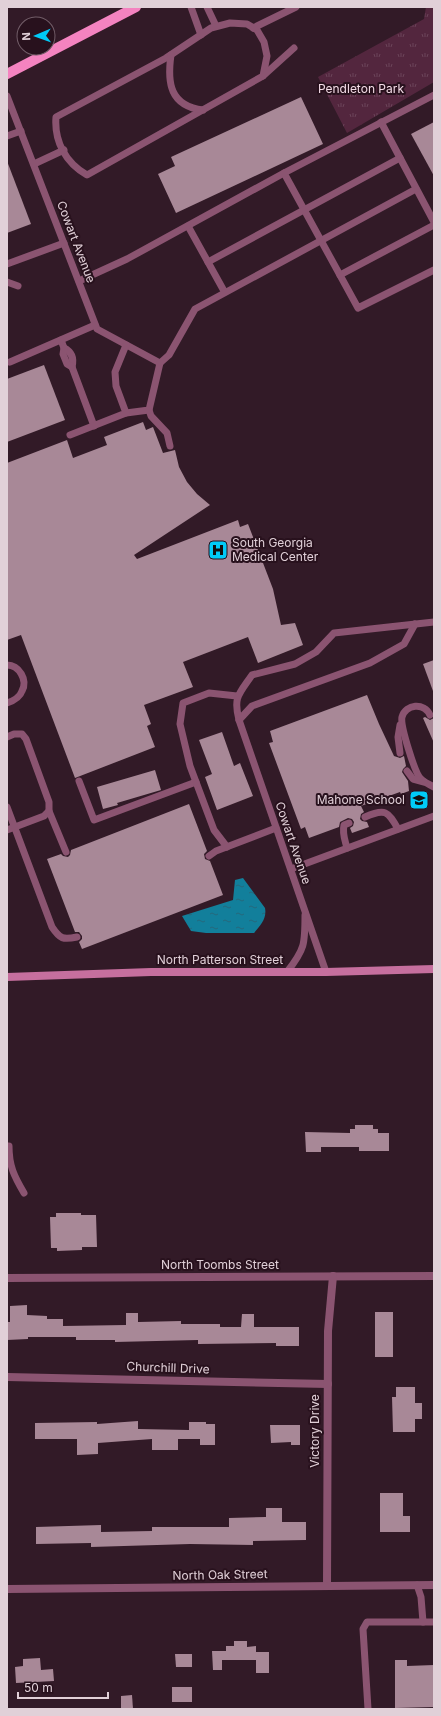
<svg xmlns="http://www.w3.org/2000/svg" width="441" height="1716" viewBox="0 0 441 1716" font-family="Inter,sans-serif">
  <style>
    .park { fill: url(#park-tufts) }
    .water { fill: url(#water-ripples) }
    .building { fill: #a88897 }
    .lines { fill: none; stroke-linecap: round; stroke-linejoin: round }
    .service { stroke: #8b5471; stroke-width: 7 }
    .minor { stroke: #8b5471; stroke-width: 8 }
    .tertiary { stroke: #8b5471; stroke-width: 8 }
    .secondary { stroke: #c66f9e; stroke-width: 8 }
    .primary { stroke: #f483c0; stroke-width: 10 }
    .labels { text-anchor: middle; stroke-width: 4; stroke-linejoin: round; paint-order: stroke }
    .park-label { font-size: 12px; fill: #f4dce7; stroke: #28111d }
    .street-label { font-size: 12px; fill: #e1d0d8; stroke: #28111d }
    .poi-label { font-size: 12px; fill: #e1d0d8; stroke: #28111d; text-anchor: start }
  </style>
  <defs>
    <pattern id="park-tufts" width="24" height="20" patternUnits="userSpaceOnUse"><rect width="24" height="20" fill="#53263e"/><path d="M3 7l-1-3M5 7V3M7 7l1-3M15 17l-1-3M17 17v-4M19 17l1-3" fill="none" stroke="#6b4459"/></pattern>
    <pattern id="water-ripples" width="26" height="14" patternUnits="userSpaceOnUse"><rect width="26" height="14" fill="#127f9b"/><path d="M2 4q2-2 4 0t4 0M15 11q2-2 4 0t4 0" fill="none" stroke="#24687c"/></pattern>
  </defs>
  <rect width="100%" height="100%" fill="#321a27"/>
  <path class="park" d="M426 7H434V82L347 133 318 77 424 19Z"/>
  <path class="water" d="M243 878 265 908C267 918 261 925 254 933H206L191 931 182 916 233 900 235 880Z"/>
  <g class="building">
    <path d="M301 97 323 144 176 213 158 174 175 166 171 157Z"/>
    <path d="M434 122V176L411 134Z"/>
    <path d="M7 161 31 224 7 233Z"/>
    <path d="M44 365 65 420 7 442V379Z"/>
    <path d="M143 422 146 430 153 427 163 453 175 450 179 467 187 482 197 494 210 505 134 555 137 559 238 520 240 527 248 524 273 589 281 625 295 623 303 645 258 663 248 637 183 662 193 687 144 705 151 724 147 726 155 747 75 778 21 635 7 640V463L67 440 73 458 107 445 104 437Z"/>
    <path d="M434 660V690L433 691 423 664Z"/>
    <path d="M367 695 379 724 394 756 400 758 404 756 406 766 403 769 402 772 408 781 409 791 401 794 400 792 361 806 364 812 361 814 360 819 362 821 367 822 369 827 352 833 350 828 353 826 354 822 352 819 348 818 340 822 339 827 309 838 305 827 301 829 269 743 273 742 270 731Z"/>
    <path d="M425 717 430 720 434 718V743L423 718Z"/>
    <path d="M222 732 234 766 240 763 253 796 217 810 205 777 212 774 199 740Z"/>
    <path d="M155 770 161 790 117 803 118 805 103 809 97 787Z"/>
    <path d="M189 804 207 851 204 854 205 859 210 861 223 895 82 949 79 942 82 939V936L79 932H75L47 859 61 854 63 856 68 857 70 855 71 850Z"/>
    <path d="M355 1125H373V1129H378V1133H389V1151H359V1147H321V1152H306L305 1132 350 1133V1129H355Z"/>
    <path d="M56 1213H81V1215H96L97 1247H82V1250L57 1251V1248H51L50 1217H56Z"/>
    <path d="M27 1305V1315L47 1316V1319H63V1326L126 1325V1313H138V1322L181 1321V1324H220V1327H241L242 1314H254V1327H299V1346H276V1343L198 1344V1340L115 1342V1340H76V1337H28V1339L7 1340V1322H10V1306Z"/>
    <rect x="375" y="1312" width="18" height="45"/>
    <path d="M396 1387H415V1403H422V1419H415V1432H393L392 1397H396Z"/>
    <path d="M138 1421V1429L189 1430V1422H206V1424H215V1445H200V1439H178V1450H152V1439L98 1443V1454L77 1455V1439H35V1423L97 1422V1424Z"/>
    <path d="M270 1425H300V1445H291V1442L271 1443Z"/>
    <path d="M380 1493H403V1516H410V1532H380Z"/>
    <path d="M266 1508H282V1522H306V1540L253 1541V1545L190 1544 91 1547V1543L36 1544V1527L101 1525V1532L152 1531V1527H229V1518L266 1517Z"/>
    <path d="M234 1641H247V1647L256 1646V1652H269V1673H256V1656V1660H222V1670H213L212 1651H226V1646H234Z"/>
    <path d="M175 1654H192V1667H176Z"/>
    <path d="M40 1658 41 1670 53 1669 54 1681 16 1683 15 1667 23 1666V1659Z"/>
    <path d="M395 1660H407V1666L434 1665V1707L395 1708Z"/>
    <rect x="172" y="1687" width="20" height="15"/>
    <path d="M132 1695 133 1709H121V1696Z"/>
  </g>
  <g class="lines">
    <g class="service">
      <path d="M191 7 201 35"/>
      <path d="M207 7 216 26"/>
      <path d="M230 23 247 24 257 30 264 42 267 56 263 76 87 175C66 163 54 142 56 117L166 58 211 28Z"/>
      <path d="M253 28 296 7"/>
      <path d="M171 55C167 83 170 106 203 110"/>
      <path d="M263 76 294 48"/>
      <path d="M7 96 97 329 160 363"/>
      <path d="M381 122 434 222"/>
      <path d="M7 136 21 131"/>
      <path d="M34 164 64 150"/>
      <path d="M284 173 358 308 434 270"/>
      <path d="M188 226 224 291"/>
      <path d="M208 262 400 158"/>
      <path d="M7 264 64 243"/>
      <path d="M340 275 434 225"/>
      <path d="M79 281 127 259 284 173 434 95"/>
      <path d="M7 282 18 286"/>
      <path d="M61 340 64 348C72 352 74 359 72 367L94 426"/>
      <path d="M64 348 63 354 67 364 72 367"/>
      <path d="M10 362 95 325"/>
      <path d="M149 410 151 416 167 433 170 446"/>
      <path d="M126 413 149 410 160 363 169 355 195 309 416 189"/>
      <path d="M70 435 126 413 116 386 115 372 126 345"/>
      <path d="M7 665C19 665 28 680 22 691 20 697 13 701 7 703"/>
      <path d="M430 715C424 702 406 704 402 717 400 725 415 774 421 779 424 782 430 785 434 787"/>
      <path d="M239 720 252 706 370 663 404 644 415 624"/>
      <path d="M7 737 14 734H22L26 739 49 802V811L44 816 7 830"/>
      <path d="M400 753 398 737 400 725"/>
      <path d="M407 771 413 779 424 782"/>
      <path d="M79 781 94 820 196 782"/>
      <path d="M7 807 52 927C60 939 63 940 77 937"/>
      <path d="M49 811 66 852"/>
      <path d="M365 817C385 808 388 811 398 829"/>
      <path d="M227 847 214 830 190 766 180 724 183 703 209 693 237 696"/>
      <path d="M347 848C345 840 342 834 344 825L349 823"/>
      <path d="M209 856 216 851 276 828"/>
      <path d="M291 869 434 816"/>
      <path d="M287 972C305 949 305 944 305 915"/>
      <path d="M326 972 239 720C233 697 239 694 252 675L295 664 316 652 334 633 434 622"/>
      <path d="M7 1146H9C9 1166 14 1176 24 1193"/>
      <path d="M417 1585 421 1597 423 1622"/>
      <path d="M368 1709 363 1629 367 1622H434"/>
    </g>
    <g class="minor">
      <path d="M7 1278 434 1276"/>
      <path d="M7 1377 328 1384"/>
      <path d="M327 1586 328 1331 333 1276"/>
    </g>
    <path class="tertiary" d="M7 1589 434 1585"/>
    <path class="secondary" d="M7 977 151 972H326L434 969"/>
    <path class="primary" d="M7 74 136 7"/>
  </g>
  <defs>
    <symbol id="hospital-square" viewBox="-11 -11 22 22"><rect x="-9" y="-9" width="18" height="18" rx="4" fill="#00cbf8" stroke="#28111d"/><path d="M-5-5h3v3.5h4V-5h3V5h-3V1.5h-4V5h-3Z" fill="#111"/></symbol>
    <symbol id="school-square" viewBox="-11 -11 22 22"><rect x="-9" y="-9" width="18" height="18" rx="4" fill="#00cbf8" stroke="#28111d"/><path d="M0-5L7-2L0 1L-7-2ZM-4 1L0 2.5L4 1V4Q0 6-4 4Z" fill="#111"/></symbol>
  </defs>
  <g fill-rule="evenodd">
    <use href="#hospital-square" x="207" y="539" width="22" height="22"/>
    <use href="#school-square" x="408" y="789" width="22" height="22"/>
  </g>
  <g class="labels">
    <g class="park-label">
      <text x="361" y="93">Pendleton Park</text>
    </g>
    <g class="street-label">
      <text transform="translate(76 242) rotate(69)" y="4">Cowart Avenue</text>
      <text transform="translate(293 843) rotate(71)" y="4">Cowart Avenue</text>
      <text x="220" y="964">North Patterson Street</text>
      <text x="220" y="1269">North Toombs Street</text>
      <text transform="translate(168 1368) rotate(2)" y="4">Churchill Drive</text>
      <text transform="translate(315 1431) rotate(-90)" y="4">Victory Drive</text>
      <text transform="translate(220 1575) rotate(-1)" y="4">North Oak Street</text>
    </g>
    <g class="poi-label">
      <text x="232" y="547">South Georgia<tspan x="232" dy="14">Medical Center</tspan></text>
      <text x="405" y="804" text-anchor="end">Mahone School</text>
    </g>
  </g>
  <rect width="441" height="1716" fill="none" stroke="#e1d0d8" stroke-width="16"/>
  <g transform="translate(36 36) rotate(268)"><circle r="19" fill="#28111d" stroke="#725d68"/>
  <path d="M0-3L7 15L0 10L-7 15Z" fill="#00cbf8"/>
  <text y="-6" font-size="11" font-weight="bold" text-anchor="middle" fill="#e1d0d8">N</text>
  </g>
  <path d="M18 1692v6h90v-6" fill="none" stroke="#e1d0d8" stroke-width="2"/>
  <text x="24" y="1692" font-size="12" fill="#e1d0d8" stroke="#28111d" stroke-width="3" paint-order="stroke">50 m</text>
</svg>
